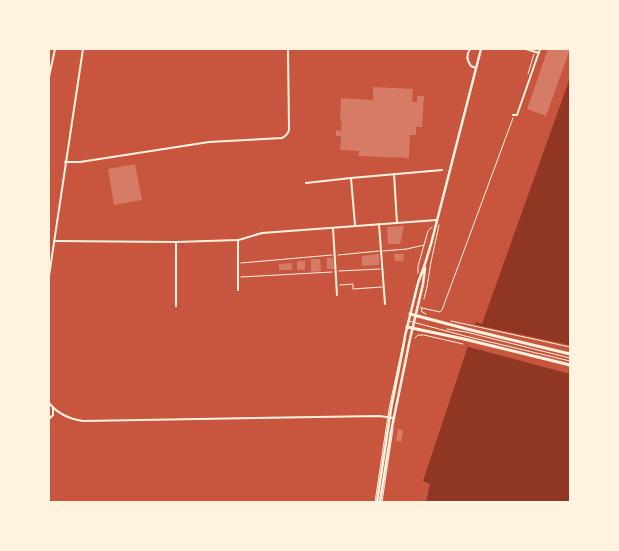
<svg xmlns="http://www.w3.org/2000/svg" width="619" height="551" viewBox="0 0 619 551" font-family="Barlow,sans-serif">
  <style>
    .water { fill: #8f3625 }
    .pier { fill: #c8553d }
    .building { fill: #d67c66 }
    .lines { fill: none; stroke-linecap: round; stroke-linejoin: round }
    .path { stroke: #fff3e0; stroke-width: 1 }
    .service { stroke: #fff3e0; stroke-width: 1 }
    .minor { stroke: #fff3e0; stroke-width: 2 }
    .secondary { stroke: #fff3e0; stroke-width: 2.5 }
    .primary { stroke: #fff3e0; stroke-width: 3 }
  </style>
  <rect width="100%" height="100%" fill="#c8553d"/>
  <path class="water" d="M570 78V502H426L430 484 423 481 476 322 482 324Z"/>
  <path class="pier" d="M472 324 570 345V374L465 346Z"/>
  <g class="building">
    <path d="M548 49H570L546 116 527 109Z"/>
    <path d="M373 87 413 89 412 102H417V96H424L422 127H416V135H410L409 158 358 156 359 151 340 150 341 136H336V130L341 131 342 121H340L341 98 373 100Z"/>
    <path d="M135 164 142 200 114 205 108 169Z"/>
    <path d="M404 226 400 244H388L387 227Z"/>
    <path d="M379 254V265L362 266V256Z"/>
    <path d="M394 254H404L403 261H395Z"/>
    <path d="M327 258H333L334 269H327Z"/>
    <path d="M311 259H320L321 271 311 272Z"/>
    <rect x="297" y="261" width="8" height="9"/>
    <path d="M292 263V270H279V264Z"/>
    <path d="M398 429 403 430 401 442 396 441Z"/>
  </g>
  <g class="lines">
    <g class="path">
      <path d="M528 74 534 54"/>
      <path d="M383 251 407 249 424 245"/>
      <path d="M338 255 379 251"/>
      <path d="M241 263 332 255"/>
      <path d="M339 271 380 269"/>
      <path d="M418 273V266L428 231 432 227"/>
      <path d="M241 277 332 272"/>
      <path d="M340 285 353 284V289L382 287"/>
      <path d="M424 299 427 287 431 262 439 225"/>
      <path d="M421 307 422 312 426 314"/>
      <path d="M422 308 440 312 442 310 513 118"/>
      <path d="M451 321 570 347"/>
      <path d="M424 335 463 344"/>
      <path d="M415 338 418 335H423"/>
    </g>
    <g class="service">
      <path d="M409 321 465 336 570 361"/>
      <path d="M447 329 466 332 570 358"/>
      <path d="M375 502 389 409 404 339"/>
      <path d="M382 502 393 429"/>
    </g>
    <g class="minor">
      <path d="M470 49C466 55 467 61 471 66L476 68"/>
      <path d="M526 49 539 53"/>
      <path d="M49 77 55 49"/>
      <path d="M513 115H517L540 49"/>
      <path d="M65 162H80L209 142 282 138C286 136 288 134 289 130L288 49"/>
      <path d="M394 174 397 223"/>
      <path d="M351 178 355 225"/>
      <path d="M306 183 351 178 442 170"/>
      <path d="M379 224 385 304"/>
      <path d="M333 228 337 295"/>
      <path d="M238 240V290"/>
      <path d="M54 241 176 242 238 240 242 239 262 233 437 220"/>
      <path d="M176 242V306"/>
      <path d="M49 276 83 49"/>
      <path d="M49 403C58 414 69 419 83 421L379 416 394 418"/>
      <path d="M49 419 53 415V408"/>
    </g>
    <g class="secondary">
      <path d="M377 502 391 409 404 343 405 336 418 283 425 264 431 244 481 49"/>
      <path d="M380 502 391 432 410 339 423 284 425 268"/>
    </g>
    <g class="primary">
      <path d="M410 314 467 329 570 354"/>
      <path d="M407 327 464 339 570 365"/>
    </g>
  </g>
  <rect width="619" height="551" fill="none" stroke="#fff3e0" stroke-width="100"/>
</svg>
